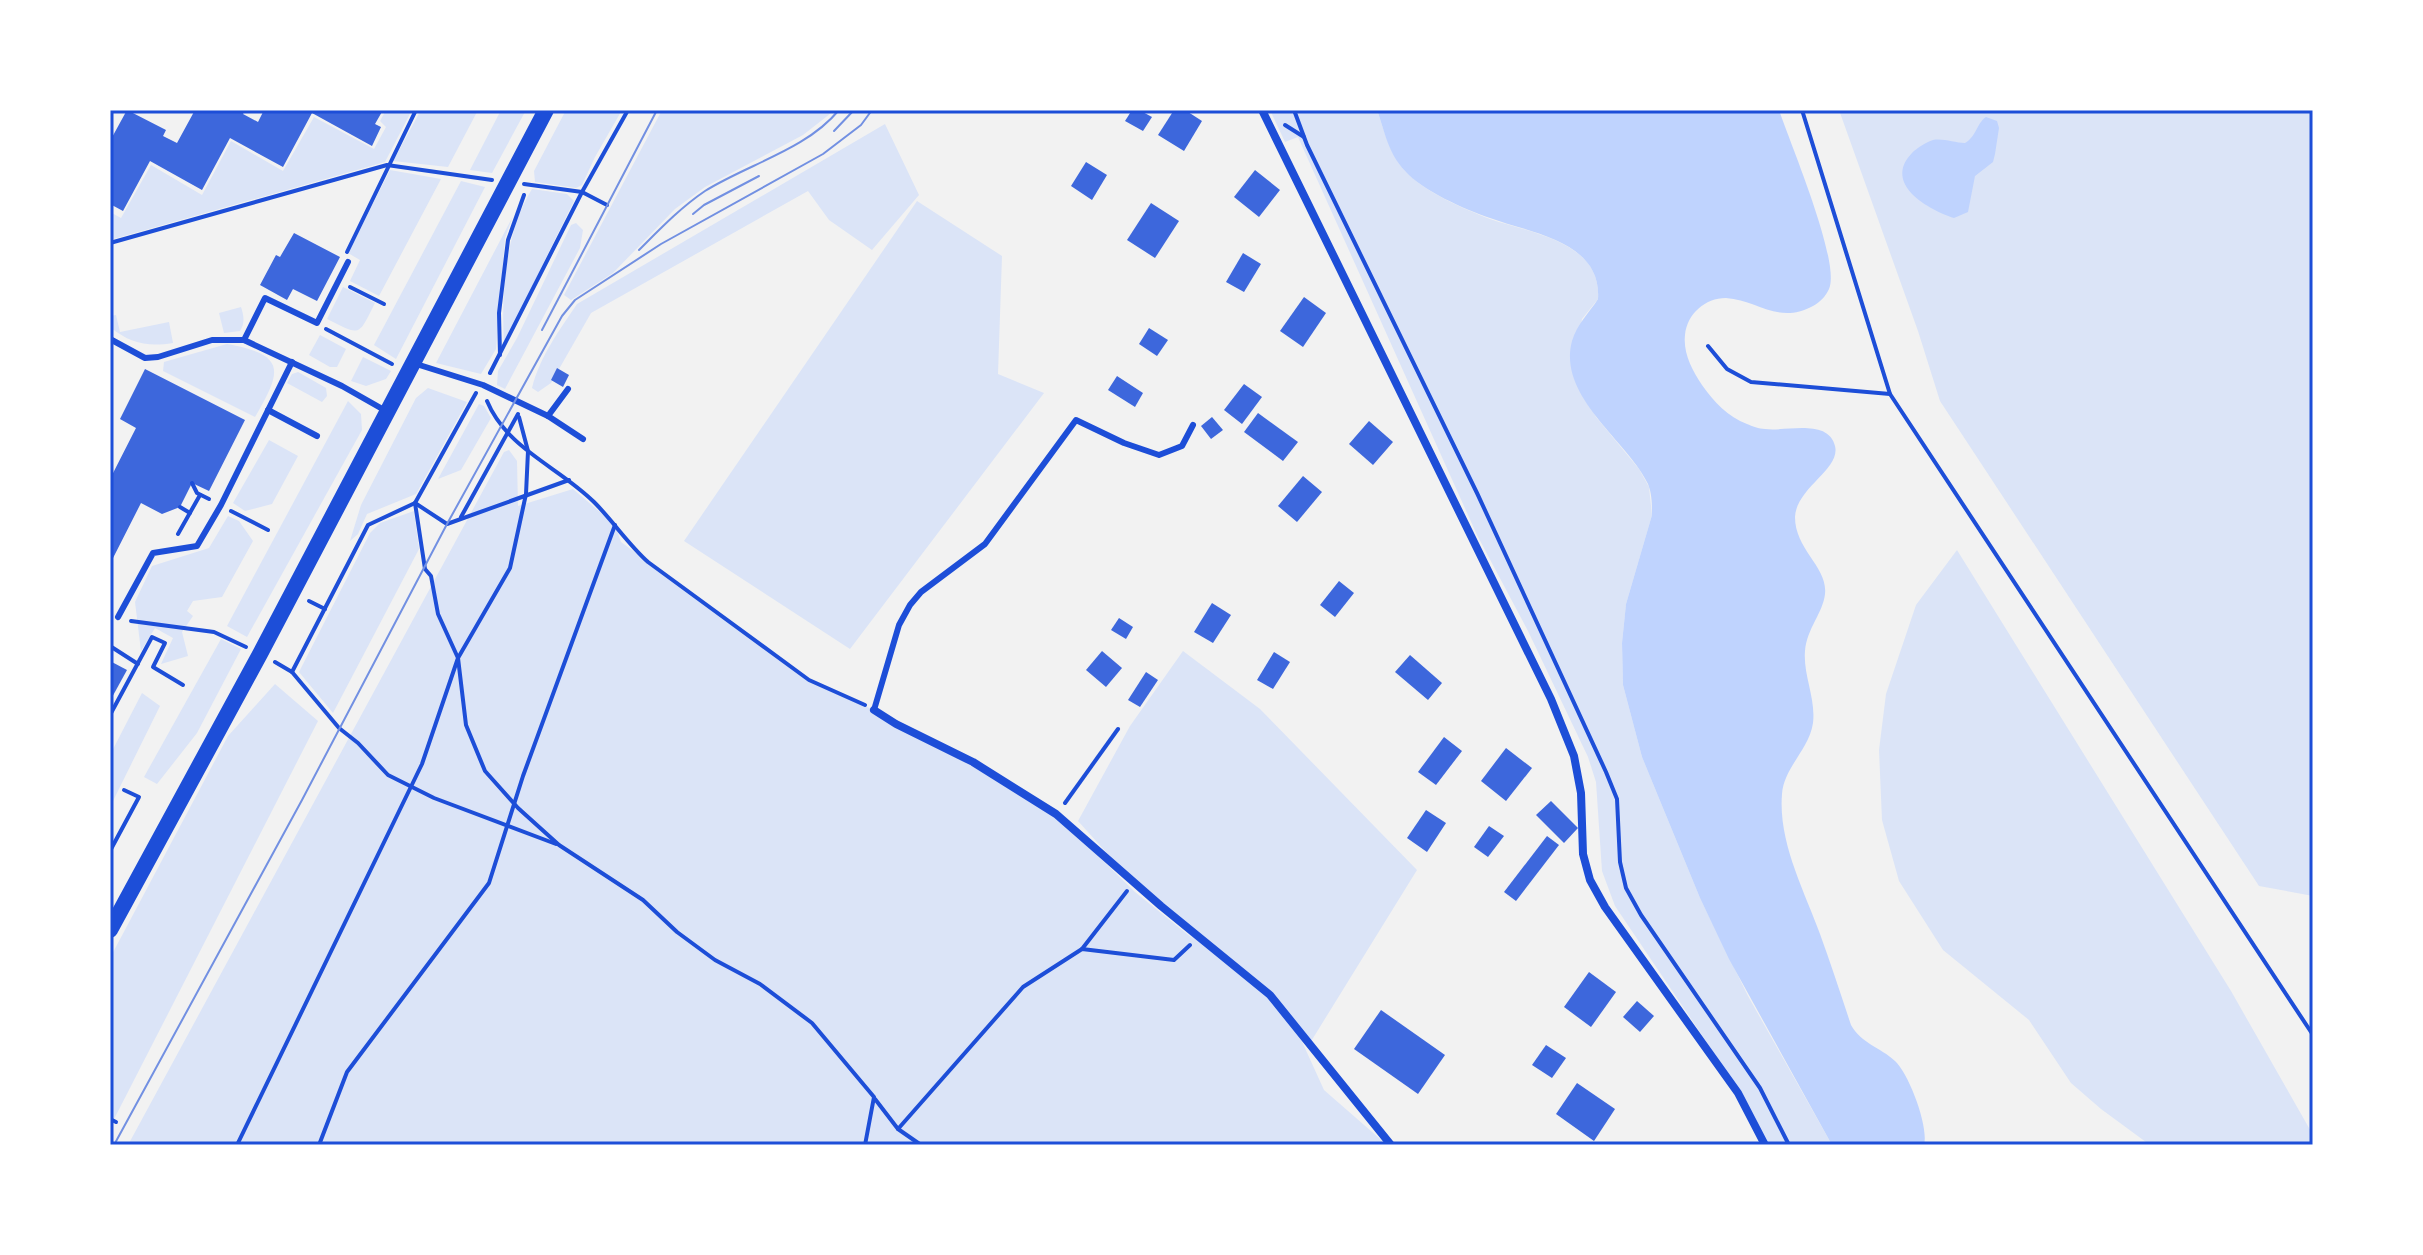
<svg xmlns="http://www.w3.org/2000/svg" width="2423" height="1255" viewBox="0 0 2423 1255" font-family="Mulish,sans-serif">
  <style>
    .green { fill: #dbe4f7 }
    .water { fill: #bfd3fe }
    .building { fill: #3d67dc }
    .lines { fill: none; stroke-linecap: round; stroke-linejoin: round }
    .path { stroke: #1d4ed8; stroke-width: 4 }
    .service { stroke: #1d4ed8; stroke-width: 6 }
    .minor { stroke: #1d4ed8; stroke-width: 8 }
    .secondary { stroke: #1d4ed8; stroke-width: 16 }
    .tram { stroke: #7290e2; stroke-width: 2 }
    .neatline { fill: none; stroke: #1d4ed8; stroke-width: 3 }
  </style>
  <rect width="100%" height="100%" fill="#f2f2f2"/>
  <g class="green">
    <path d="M386 110H412L385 162 110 240V212L121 218 151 165 202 195 231 141 283 171 314 117 374 149 386 127 380 121Z"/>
    <path d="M421 110H478L448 167 393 161Z"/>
    <path d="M501 110H526L492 173 470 170Z"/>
    <path d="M566 110H622L595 157 582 185 576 188 535 182 534 171Z"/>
    <path d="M662 110H835L803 135 705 187 675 209 613 273 571 300 564 295Z"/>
    <path d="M1270 110H1377C1384 130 1390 155 1405 171 1426 193 1462 208 1490 219 1530 233 1602 241 1598 299L1582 319 1575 376 1596 417 1639 469 1649 487 1652 515 1626 604 1622 643 1623 685 1642 757 1700 898 1748 996 1832 1145H1768L1741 1093 1615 906 1602 871 1596 782 1588 757 1528 631 1477 535 1298 137 1285 142Z"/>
    <path d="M1839 110H2313V896L2259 886 1940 401 1918 331Z"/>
    <path d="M885 124 919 195 872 250 829 220 808 191 591 313 551 383 538 392 532 388C540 356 559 331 577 304Z"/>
    <path d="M390 170 441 179 379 296 350 281 360 260 348 253Z"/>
    <path d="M461 181 485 187 396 359 374 345Z"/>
    <path d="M532 189 567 194 574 201 504 343C501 294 505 232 532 189Z"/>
    <path d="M917 201 1002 256 998 374 1044 393 850 649 684 541Z"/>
    <path d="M513 216 505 238 496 349 481 374 436 363Z"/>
    <path d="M576 223 583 230 580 248 505 389 497 385 498 371 517 338 571 225Z"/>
    <path d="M343 287 375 303C358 337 361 336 327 319Z"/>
    <path d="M241 307C244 316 245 323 240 331L224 333 219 313Z"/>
    <path d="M116 315 120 332 169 322 173 343C148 347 131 344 110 327V316Z"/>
    <path d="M320 335 346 349 337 367H330L309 355Z"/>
    <path d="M227 344C288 355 281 372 255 417L163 371 164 362Z"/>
    <path d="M363 357 391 371 386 379 366 386 351 381Z"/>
    <path d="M298 372 326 388 327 396 322 402 287 383 292 374Z"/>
    <path d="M428 388 467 402 416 494 367 514 358 534 350 541 361 505 416 398Z"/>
    <path d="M348 401 361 414 362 430 247 637 227 626Z"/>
    <path d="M479 404 484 406 491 418 461 470 438 479Z"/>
    <path d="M269 440 298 456 272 504 245 511 233 503Z"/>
    <path d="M509 450 517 461 518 506 573 489 615 525 621 542 809 680 874 710 1055 814 1135 892 1197 942 1133 882 1078 821 1130 726 1183 651 1260 709 1417 870 1310 1043 1299 1035 1324 1090 1387 1145H128L504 452Z"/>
    <path d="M414 511 419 549 333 713 299 672 370 533 380 523Z"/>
    <path d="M228 516 239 521 253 541 222 597 193 601 187 611 193 616 182 632 188 656 161 664 173 638 155 628 141 651 135 602 152 566 209 548Z"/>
    <path d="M1957 550 2231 991 2313 1135V1145H2150L2101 1109 2071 1083 2029 1020 1943 950 1899 881 1882 820 1879 750 1886 694 1916 605Z"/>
    <path d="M221 639 241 649 197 733 157 784 144 777Z"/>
    <path d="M275 684 318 721 110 1127V958L228 736Z"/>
    <path d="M142 693 160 706 110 807V755Z"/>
  </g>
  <g class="water">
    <path d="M1377 110H1779C1790 143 1841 262 1829 289 1826 296 1820 302 1813 306 1778 325 1758 300 1726 298 1705 298 1687 314 1685 335 1683 353 1692 370 1702 385 1714 402 1728 417 1747 424 1752 426 1759 429 1765 429 1785 432 1828 418 1835 446 1841 469 1796 488 1795 517 1795 550 1828 567 1825 594 1823 613 1807 628 1805 651 1803 675 1816 698 1813 723 1809 750 1784 767 1782 794 1778 842 1804 890 1820 934 1831 964 1841 995 1851 1025 1862 1044 1880 1047 1895 1061 1909 1074 1929 1127 1924 1145H1832L1729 959 1700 898 1642 757 1623 685 1622 643 1626 604 1652 515C1652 504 1652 494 1648 484 1628 441 1557 397 1572 341 1577 324 1589 313 1598 299 1602 241 1530 233 1490 218 1464 209 1423 191 1405 171 1388 153 1385 132 1377 110Z"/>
    <path d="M1986 117 1997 121 1999 128 1995 154 1993 162 1975 176 1968 212 1954 218C1929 210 1882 184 1912 153 1917 148 1926 142 1933 140 1943 138 1955 143 1965 143 1977 136 1976 124 1986 117Z"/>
  </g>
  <g class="building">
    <path d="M127 110 166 130 163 136 177 143 195 110H245L243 114 258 122 264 110H383L375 124 381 127 372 146 312 113 283 167 230 138 202 190 150 161 123 211 110 204V141Z"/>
    <path d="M1132 110H1139L1152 117 1143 131 1125 121Z"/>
    <path d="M1174 110H1185L1202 121 1184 151 1158 135Z"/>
    <path d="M1086 162 1107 175 1092 200 1071 186Z"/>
    <path d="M1255 170 1280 190 1259 217 1234 197Z"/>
    <path d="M1151 203 1179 221 1155 258 1127 240Z"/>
    <path d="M294 233 340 257 317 301 293 289 287 300 260 285 276 255 280 257Z"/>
    <path d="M1243 253 1261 264 1244 292 1226 282Z"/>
    <path d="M1304 297 1326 313 1303 347 1280 331Z"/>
    <path d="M1149 328 1168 340 1157 356 1139 344Z"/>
    <path d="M557 368 569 375 563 387 551 380Z"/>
    <path d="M145 369 245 420 209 491 192 483 180 507 162 514 141 503 110 564V479L136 428 120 419Z"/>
    <path d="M1117 376 1143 393 1135 407 1108 390Z"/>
    <path d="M1244 384 1262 397 1242 424 1224 410Z"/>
    <path d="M1258 413 1298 442 1283 461 1244 432Z"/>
    <path d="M1212 417 1223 430 1211 439 1201 426Z"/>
    <path d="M1369 421 1393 442 1373 465 1349 444Z"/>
    <path d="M1303 476 1322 492 1297 522 1278 506Z"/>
    <path d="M1339 581 1354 593 1335 617 1320 605Z"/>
    <path d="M1212 603 1231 615 1213 643 1194 632Z"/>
    <path d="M1119 618 1133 627 1126 639 1111 630Z"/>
    <path d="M1102 651 1122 668 1106 687 1086 670Z"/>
    <path d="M1274 652 1290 662 1273 689 1257 680Z"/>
    <path d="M1410 655 1442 683 1428 700 1395 672Z"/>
    <path d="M110 661 127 670 110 701Z"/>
    <path d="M1146 672 1158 680 1140 707 1128 700Z"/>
    <path d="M1444 737 1462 751 1436 785 1418 772Z"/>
    <path d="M1506 748 1532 768 1506 801 1481 781Z"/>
    <path d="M1551 801 1578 828 1564 843 1536 815Z"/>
    <path d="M1426 810 1446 823 1427 852 1407 838Z"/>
    <path d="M1489 826 1504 836 1488 857 1474 847Z"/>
    <path d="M1547 836 1559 845 1516 901 1504 892Z"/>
    <path d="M1589 972 1616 992 1591 1027 1564 1007Z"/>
    <path d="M1637 1001 1654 1016 1640 1032 1623 1017Z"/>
    <path d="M1381 1010 1445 1055 1418 1094 1354 1049Z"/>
    <path d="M1546 1045 1566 1058 1552 1078 1532 1065Z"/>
    <path d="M1577 1083 1615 1109 1594 1141 1556 1114Z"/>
  </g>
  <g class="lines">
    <g class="path">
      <path d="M1294 110 1307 145 1477 493 1606 772 1617 799 1620 862 1626 888 1641 915 1760 1088 1789 1145"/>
      <path d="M1802 110 1890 394"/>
      <path d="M1285 125 1304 137"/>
      <path d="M524 184 582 192 607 205"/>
      <path d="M110 243 387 165 492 180"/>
      <path d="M347 252 416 110"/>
      <path d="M350 287 384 304"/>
      <path d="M326 329 392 364"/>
      <path d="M1708 346 1727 369 1751 382 1890 394 2313 1035"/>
      <path d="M500 355 499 313 508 240 524 195"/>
      <path d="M490 373 582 192 628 110"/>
      <path d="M487 401C507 449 559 467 594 502 613 521 628 544 648 562L809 680 865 705"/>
      <path d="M519 417 528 451 526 494 510 568 458 658 466 725 485 771 518 808 559 845 643 900 677 932 715 960 760 984 812 1023 874 1097 865 1145"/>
      <path d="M192 483 197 493 209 499"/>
      <path d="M415 503 447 524 569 480"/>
      <path d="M180 507 190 513"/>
      <path d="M231 511 268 530"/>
      <path d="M461 517 518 414"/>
      <path d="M178 534 200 495"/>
      <path d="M309 601 325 609"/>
      <path d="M131 621 214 632 246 647"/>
      <path d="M110 646 138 664"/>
      <path d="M275 662 292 672 339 728 358 743 388 775 434 798 556 844"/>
      <path d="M292 672 368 525 415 503 476 393"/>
      <path d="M110 715 152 637 165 643 153 667 183 685"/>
      <path d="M1065 803 1118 729"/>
      <path d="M110 851 139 797 124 790"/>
      <path d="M1082 949 1127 891"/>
      <path d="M875 1099 898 1129 921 1145"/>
      <path d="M110 1119 116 1122"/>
      <path d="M898 1129 1023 987 1082 949 1174 960 1190 945"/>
      <path d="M237 1145 422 764 458 658 438 614 431 576 425 569 415 503"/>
      <path d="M319 1145 347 1072 489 883 523 776 615 525"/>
    </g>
    <g class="service">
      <path d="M110 339 145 358 158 357 212 340H244L342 386 386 411"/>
      <path d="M244 340 265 298 317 323 348 262"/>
      <path d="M413 363 483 385 548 416 583 439"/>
      <path d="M268 410 317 436"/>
      <path d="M548 416 568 389"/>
      <path d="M118 617 153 553 197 546 221 505 292 362"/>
      <path d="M874 710 899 625 910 605 921 592 985 544 1076 420 1124 443 1159 455 1182 446 1193 425"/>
    </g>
    <g class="minor">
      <path d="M1262 110 1551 699 1574 756 1581 793 1583 854 1590 880 1605 907 1738 1093 1765 1145"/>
      <path d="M874 710 896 724 973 762 1056 814 1161 906 1270 995 1391 1145"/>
    </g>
    <path class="secondary" d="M110 930 260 654 546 110"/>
    <g class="tram">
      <path d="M834 131 854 110"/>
      <path d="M693 214 704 205 759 176"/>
      <path d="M639 250C660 229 680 208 705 191 748 164 806 150 839 110"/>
      <path d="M542 330 657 110"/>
      <path d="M114 1145 302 800 447 524 562 316 575 300 661 244 823 154 861 125 872 110"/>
    </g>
  </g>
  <rect width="2423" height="1255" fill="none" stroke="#ffffff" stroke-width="224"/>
  <rect x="112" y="112" width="2199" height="1031" class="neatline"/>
</svg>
